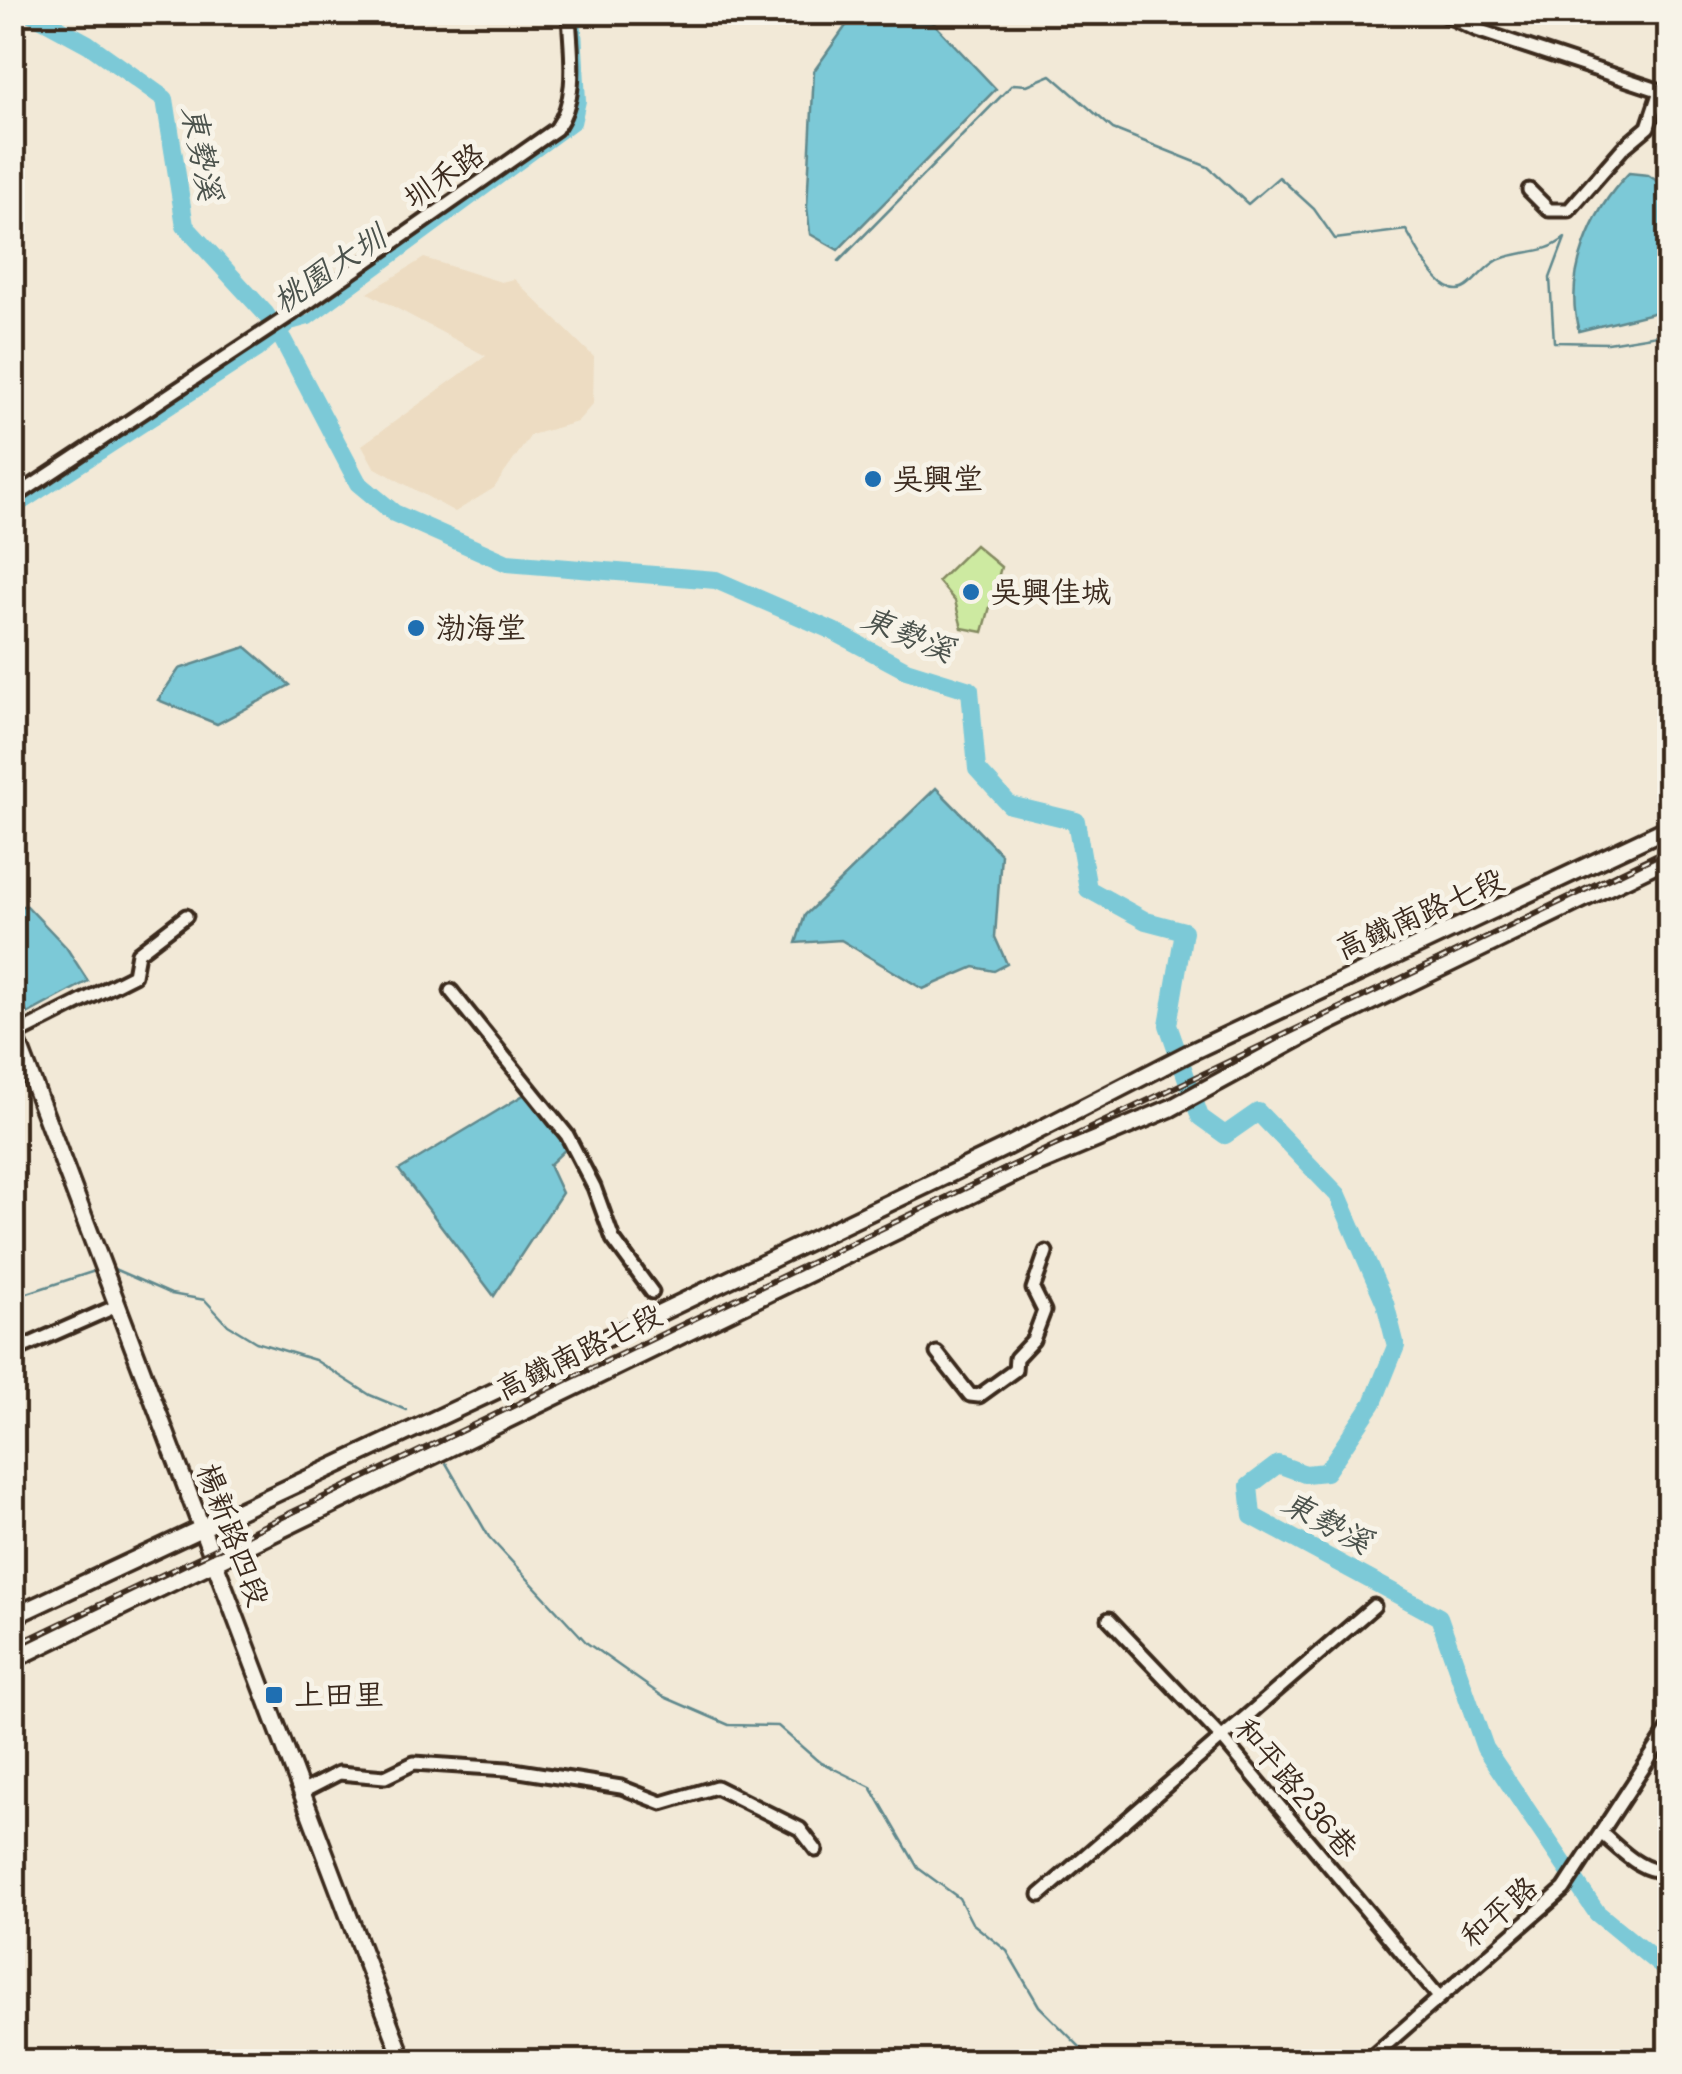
<svg xmlns="http://www.w3.org/2000/svg" width="1682" height="2074" viewBox="0 0 1682 2074" font-family="Mali,'LXGW WenKai TC',sans-serif">
  <style>
    .built { fill: #eddcc2 }
    .green { fill: #cdeaa1; stroke: #848a60; stroke-width: 2.5 }
    .water { fill: #7bc9d7; stroke: #61898d; stroke-width: 2.5 }
    .lines { fill: none; stroke-linecap: round; stroke-linejoin: round }
    .stream { stroke: #61898d; stroke-width: 2.5 }
    .canal { stroke: #7bc9d7; stroke-width: 10 }
    .river { stroke: #7bc9d7; stroke-width: 18 }
    .minor-casing { stroke: #3b2a1e; stroke-width: 19 }
    .major-casing { stroke: #3b2a1e; stroke-width: 22 }
    .minor { stroke: #f7f3e8; stroke-width: 11 }
    .major { stroke: #f7f3e8; stroke-width: 15 }
    .rail-casing { stroke: #3b2a1e; stroke-width: 6 }
    .rail { stroke: #f7f3e8; stroke-width: 2.5; stroke-dasharray: 8; stroke-linecap: butt }
    .poi-dot { fill: #1f6fb2; stroke: #f7f3e8; stroke-width: 4 }
    .labels { text-anchor: middle; stroke-width: 10; stroke-linejoin: round; paint-order: stroke }
    .street-label { font-size: 30px; fill: #3b2a1e; stroke: #f7f3e8 }
    .poi-label { font-size: 30px; fill: #3b2a1e; stroke: #f7f3e8; text-anchor: start }
    .water-label { font-size: 32px; font-style: italic; fill: #4b524c; stroke: #f7f3e8 }
  </style>
  <rect width="100%" height="100%" fill="#f2e9d7"/>
  <filter id="ink" filterUnits="userSpaceOnUse"><feTurbulence type="fractalNoise" baseFrequency=".01" numOctaves="2"/><feDisplacementMap in="SourceGraphic" scale="20" xChannelSelector="R" yChannelSelector="G"/><feConvolveMatrix kernelMatrix="1 2 1 2 8 2 1 2 1" color-interpolation-filters="sRGB"/></filter>
  <g filter="url(#ink)">
    <path class="built" d="M424 258 501 282 514 279 594 357 593 404 577 422 531 435 494 488 455 512 374 467 362 445 486 356 368 293Z"/>
    <path class="green" d="M975 545 1001 567 983 632 962 628 955 601 938 581Z"/>
    <g class="water">
      <path d="M855 13H924L996 89 838 250 810 234 807 207 814 71Z"/>
      <path d="M1629 173 1648 175 1669 189V309L1579 331C1563 277 1591 211 1629 173Z"/>
      <path d="M246 647 290 685 217 724 158 700 179 669Z"/>
      <path d="M936 788 1001 854 995 937 1007 964 994 971 974 967 923 989 841 940 796 943 805 915Z"/>
      <path d="M13 906H27L66 947 88 981 27 1014 13 977Z"/>
      <path d="M527 1093 569 1146 549 1165 562 1193 494 1296 399 1170Z"/>
    </g>
    <g class="lines">
      <g class="stream">
        <path d="M839 261 1013 84 1027 85 1051 75 1113 129 1208 167 1248 204 1279 177 1314 209 1335 239 1406 230C1416 245 1443 308 1469 285 1481 275 1490 261 1506 257 1529 250 1545 254 1565 238L1550 278 1554 342 1608 343 1670 333"/>
        <path d="M114 1269 171 1294 205 1300 228 1325 256 1342 315 1360 370 1395 406 1410"/>
        <path d="M12 1298 95 1271"/>
        <path d="M446 1463 489 1537 587 1643 662 1696 729 1725 778 1726 818 1761 871 1787 918 1868 959 1898 972 1923 1007 1951 1039 2006 1095 2062"/>
      </g>
      <path class="canal" d="M12 512 259 352 291 325 309 320 576 123 581 101 576 12"/>
      <path class="river" d="M29 12 88 44 165 99 185 226 265 313 283 340 358 483 394 513 507 563 716 580 833 631 906 670 970 690 977 769 1010 805 1076 821 1088 889 1146 921 1184 931 1168 1025 1200 1117 1225 1135 1258 1112 1338 1195 1385 1303 1396 1346 1373 1403 1326 1472 1305 1474 1278 1464 1249 1486 1252 1516 1439 1617 1485 1748 1597 1913 1665 1969 1670 1978"/>
      <defs>
        <g id="minor">
          <path d="M1439 12 1477 30 1670 94"/>
          <path d="M1529 190 1549 210H1569L1623 148 1648 127 1660 91"/>
          <path d="M12 499 293 313 556 129C580 96 570 51 569 12"/>
          <path d="M451 991 567 1135 594 1187 613 1239 652 1292"/>
          <path d="M15 1035 134 975 138 953 186 916"/>
          <path d="M12 1352 119 1305"/>
          <path d="M937 1353 970 1395 979 1396 1015 1370 1016 1358 1033 1340 1044 1311 1033 1289 1046 1252"/>
          <path d="M1109 1619 1223 1739 1439 1997"/>
          <path d="M302 1792 339 1773 385 1777 414 1763 507 1769 621 1787 662 1803 716 1787 800 1829 816 1850"/>
          <path d="M1601 1833C1620 1849 1643 1876 1670 1870"/>
          <path d="M1040 1895 1374 1606"/>
          <path d="M1366 2062 1564 1889 1670 1727"/>
        </g>
        <g id="major">
          <path d="M12 1027 404 2062"/>
          <path d="M12 1617 557 1362 1006 1147 1193 1051 1670 827"/>
          <path d="M12 1660 1018 1172 1171 1108 1327 1023 1670 857"/>
        </g>
      </defs>
      <use href="#minor" class="minor-casing"/>
      <use href="#major" class="major-casing"/>
      <use href="#minor" class="minor"/>
      <use href="#major" class="major"/>
      <defs>
        <path id="rail" d="M12 1647 1670 849"/>
      </defs>
      <use href="#rail" class="rail-casing"/>
      <use href="#rail" class="rail"/>
    </g>
  </g>
  <g class="poi-dot">
    <circle cx="873" cy="479" r="10"/>
    <circle cx="971" cy="592" r="10"/>
    <circle cx="416" cy="628" r="10"/>
    <rect x="264" y="1685" width="20" height="20" rx="5"/>
  </g>
  <g class="labels">
    <g class="street-label">
      <text transform="translate(444 176) rotate(-35)" y="10">圳禾路</text>
      <text transform="translate(1420 914) rotate(-24)" y="10">高鐵南路七段</text>
      <text transform="translate(579 1352) rotate(-26)" y="10">高鐵南路七段</text>
      <text transform="translate(233 1535) rotate(69)" y="10">楊新路四段</text>
      <text transform="translate(1296 1788) rotate(50)" y="10">和平路236巷</text>
      <text transform="translate(1499 1912) rotate(-41)" y="10">和平路</text>
    </g>
    <g class="poi-label">
      <text x="893" y="489">吳興堂</text>
      <text x="991" y="602">吳興佳城</text>
      <text x="436" y="638">渤海堂</text>
      <text x="294" y="1705">上田里</text>
    </g>
    <g class="water-label">
      <text transform="translate(202 153) rotate(79)" y="11">東勢溪</text>
      <text transform="translate(329 269) rotate(-34)" y="11">桃園大圳</text>
      <text transform="translate(908 634) rotate(22)" y="11">東勢溪</text>
      <text transform="translate(1327 1522) rotate(28)" y="11">東勢溪</text>
    </g>
  </g>
  <rect width="1682" height="2074" fill="none" stroke="#f7f3e8" stroke-width="50"/>
  <rect x="25" y="25" width="1632" height="2024" fill="none" stroke="#3b2a1e" stroke-width="4" filter="url(#ink)"/>
</svg>
